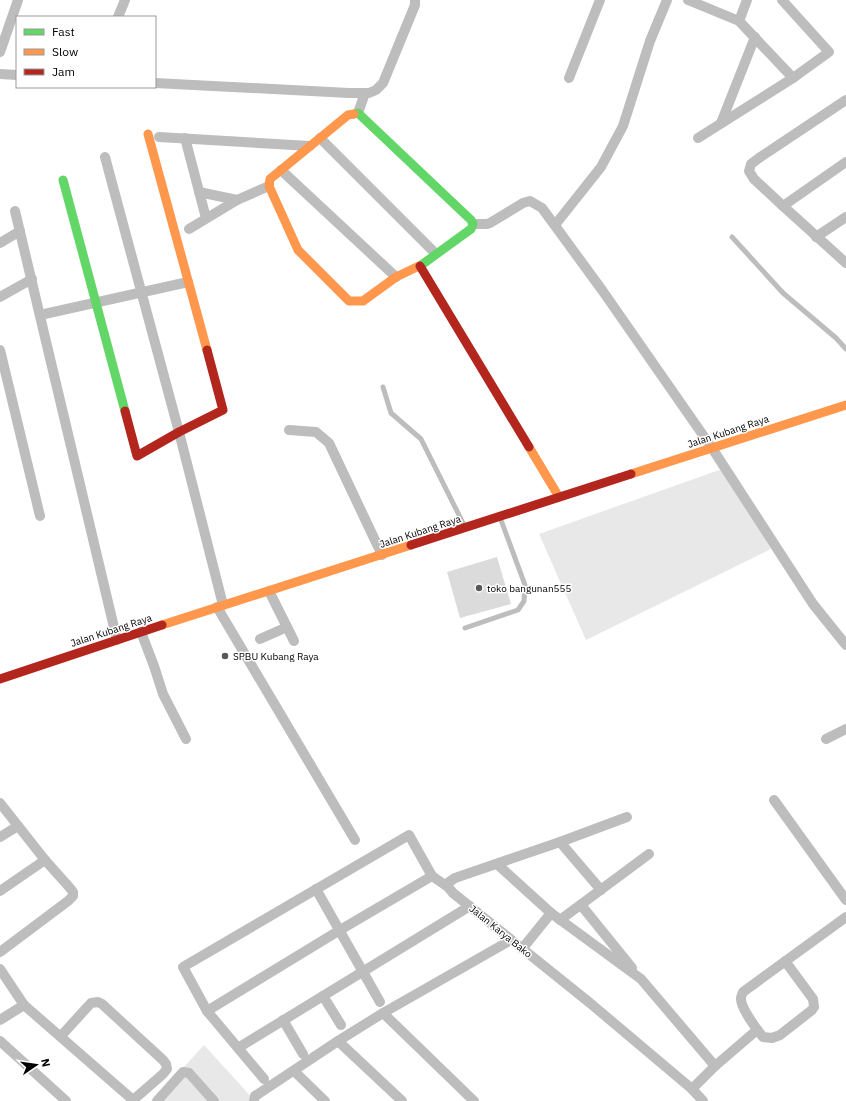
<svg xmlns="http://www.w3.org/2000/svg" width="846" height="1101" viewBox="0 0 846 1101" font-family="'IBM Plex Sans',sans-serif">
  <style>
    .green { fill: #e8e8e8 }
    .building { fill: #dbdbdb }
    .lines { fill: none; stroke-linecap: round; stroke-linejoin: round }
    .lane { stroke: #bdbdbd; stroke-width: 5 }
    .street { stroke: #bdbdbd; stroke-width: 10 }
    .fast { stroke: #63d668; stroke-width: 9 }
    .slow { stroke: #ff974d; stroke-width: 9 }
    .jam { stroke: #b3261e; stroke-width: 9 }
    .poi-dot { fill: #595959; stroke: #fff; stroke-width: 1.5 }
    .labels { text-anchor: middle; stroke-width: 3; stroke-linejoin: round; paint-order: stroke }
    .street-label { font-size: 10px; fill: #000; stroke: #fff }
    .poi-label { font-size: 10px; fill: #000; stroke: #fff; text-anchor: start }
  </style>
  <rect width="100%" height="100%" fill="#fff"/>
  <g class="green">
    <path d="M722 469 771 549 586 640 539 534Z"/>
    <path d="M204 1045 255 1101H153Z"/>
  </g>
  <path class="building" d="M497 557 511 604 460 618 447 572Z"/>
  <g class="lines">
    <g class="lane">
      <path d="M732 237 783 293 836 338 846 349"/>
      <path d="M383 387 391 413 421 439 464 525"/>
      <path d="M465 628 518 610 524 601 525 585 501 520"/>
    </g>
    <g class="street">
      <path d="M688 0 739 21 793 78"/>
      <path d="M118 17 125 0"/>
      <path d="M739 21 747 0"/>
      <path d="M0 52 18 0"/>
      <path d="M0 74 17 75"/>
      <path d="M569 78 600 0"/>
      <path d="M155 83 349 93H369L376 90 383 83 415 5V0"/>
      <path d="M846 100 759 158 751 164 749 171 754 179 783 206 846 263"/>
      <path d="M358 113 365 93"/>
      <path d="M721 123 755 37"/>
      <path d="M159 137 310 146"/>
      <path d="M185 138 206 218"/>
      <path d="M320 138 435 253"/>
      <path d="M698 138 793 78 829 52 782 0"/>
      <path d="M105 157 179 432 223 605"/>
      <path d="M281 170 396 277"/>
      <path d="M199 192 237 200"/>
      <path d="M783 206 846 162"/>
      <path d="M15 211 117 640"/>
      <path d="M473 224H487L490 223 523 203 530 201 542 208 602 290 712 448 813 604 846 645"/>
      <path d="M555 225 601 167 623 126 650 41 667 0"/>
      <path d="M189 229 237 200 269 186"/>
      <path d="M816 237 846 217"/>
      <path d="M0 243 20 231"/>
      <path d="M0 297 32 279"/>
      <path d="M40 315 188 282"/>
      <path d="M0 350 40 516"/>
      <path d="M289 430 316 432 329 443 382 555"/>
      <path d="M269 591 294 641"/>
      <path d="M217 607 355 840"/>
      <path d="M141 632 154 666 163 694 186 739"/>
      <path d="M260 639 287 627"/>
      <path d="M826 739 846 729"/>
      <path d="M774 800 846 900"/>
      <path d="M0 803 45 860 70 888 73 892V896L68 901 0 952"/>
      <path d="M627 817 560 842 455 878 449 882 448 887 453 893 590 1003 692 1089 703 1101"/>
      <path d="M0 837 18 826"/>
      <path d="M560 842 601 890"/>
      <path d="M497 864 551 913 641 979 715 1066"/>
      <path d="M316 889 380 1002"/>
      <path d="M0 891 45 860"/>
      <path d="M581 905 632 968"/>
      <path d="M560 920 649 854"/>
      <path d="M522 949 551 913"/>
      <path d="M785 961 813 999 814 1007 812 1010 780 1035 772 1038 763 1037C757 1030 740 1007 741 998 741 996 743 993 743 992L846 917"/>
      <path d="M0 969 24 1005 133 1100"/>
      <path d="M323 996 341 1025"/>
      <path d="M207 1011 340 930 432 876"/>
      <path d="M383 1013 474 1101"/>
      <path d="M0 1020 24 1005"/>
      <path d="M283 1020 303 1054"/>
      <path d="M61 1036 91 1003 98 1002 102 1004 163 1060 166 1064 167 1069 163 1074 132 1101"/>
      <path d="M0 1041 66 1101"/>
      <path d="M338 1041 402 1101"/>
      <path d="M238 1048 470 906"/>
      <path d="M294 1071 325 1101"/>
      <path d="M264 1079 207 1011 183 967 409 835 432 876 448 887"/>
      <path d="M692 1089 715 1066 757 1030"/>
      <path d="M157 1101 183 1072 189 1073 214 1101"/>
      <path d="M254 1101 255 1096 338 1041 383 1013 511 940"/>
    </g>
    <g class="fast">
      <path d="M354 114 358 113 471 220 473 224 471 229 420 266"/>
      <path d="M63 180 125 411"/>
    </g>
    <g class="slow">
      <path d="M354 114 348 115 270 179 269 186 298 250 349 301H363L396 277 419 266"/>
      <path d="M148 134 207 350"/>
      <path d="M529 447 559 497"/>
      <path d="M631 474 846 405"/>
      <path d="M162 625 411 545"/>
    </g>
    <g class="jam">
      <path d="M420 266 529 447"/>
      <path d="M125 411 137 456 179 432 223 410 207 350"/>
      <path d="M411 545 631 474"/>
      <path d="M0 679 162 625"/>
    </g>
  </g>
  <g class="poi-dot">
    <circle cx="479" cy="588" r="4"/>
    <circle cx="225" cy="656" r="4"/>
  </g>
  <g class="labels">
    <g class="street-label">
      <text transform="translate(728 431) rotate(-18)" y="4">Jalan Kubang Raya</text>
      <text transform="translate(420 531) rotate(-18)" y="4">Jalan Kubang Raya</text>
      <text transform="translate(111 630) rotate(-18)" y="4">Jalan Kubang Raya</text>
      <text transform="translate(501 931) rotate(39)" y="4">Jalan Karya Bako</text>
    </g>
    <g class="poi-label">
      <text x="487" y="592">toko bangunan555</text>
      <text x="233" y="660">SPBU Kubang Raya</text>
    </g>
  </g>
  <rect x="16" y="16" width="140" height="72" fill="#ffffff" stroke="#999999"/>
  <rect x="24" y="29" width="20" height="6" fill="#63d668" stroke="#999999"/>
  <text x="52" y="36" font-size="12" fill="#000000">Fast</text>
  <rect x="24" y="49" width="20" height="6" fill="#ff974d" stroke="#999999"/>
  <text x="52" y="56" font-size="12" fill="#000000">Slow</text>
  <rect x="24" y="69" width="20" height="6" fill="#b3261e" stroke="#999999"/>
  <text x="52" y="76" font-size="12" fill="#000000">Jam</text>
  <g transform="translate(36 1065) rotate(77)" stroke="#ffffff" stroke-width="3" paint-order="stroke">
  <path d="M0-3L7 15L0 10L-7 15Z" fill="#000000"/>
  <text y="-6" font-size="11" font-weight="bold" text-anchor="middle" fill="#000000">N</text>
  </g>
</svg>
